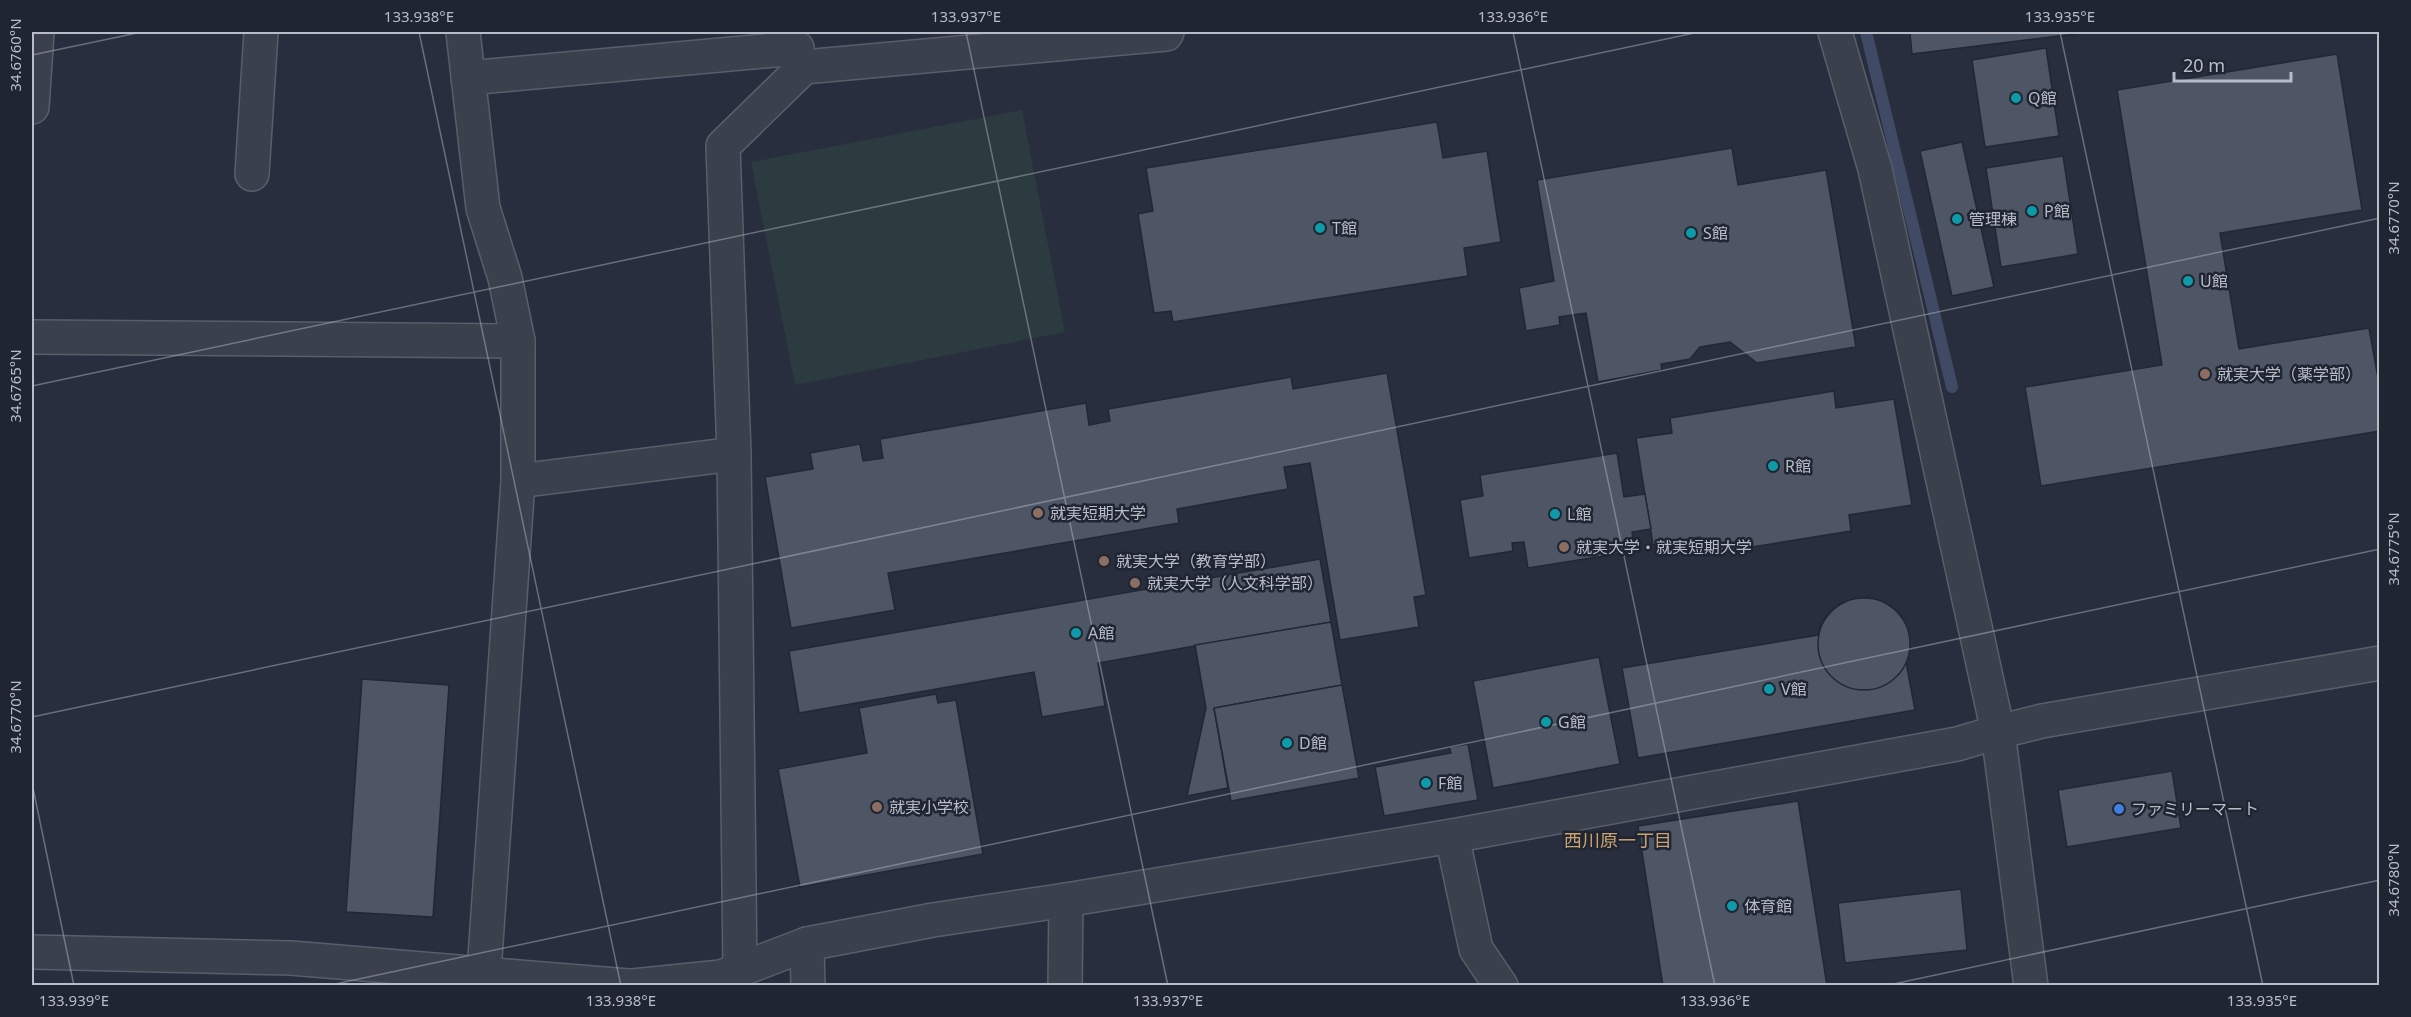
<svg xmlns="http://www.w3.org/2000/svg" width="2411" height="1017" viewBox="0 0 2411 1017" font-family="'Noto Sans','Noto Sans JP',sans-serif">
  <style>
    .green { fill: #2b3b3f }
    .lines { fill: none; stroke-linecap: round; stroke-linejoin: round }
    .stream { stroke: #404a64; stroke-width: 12 }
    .building { fill: #4e5565; stroke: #222734; stroke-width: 1.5 }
    .minor-casing { stroke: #595e6b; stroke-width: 36 }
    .tertiary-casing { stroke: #595e6b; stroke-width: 36 }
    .minor { stroke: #3b404d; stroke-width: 33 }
    .tertiary { stroke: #3b404d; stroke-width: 33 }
    .ticks { fill: none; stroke: #b8bcc8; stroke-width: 1.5; stroke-opacity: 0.45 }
    .culture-dot { fill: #0f9aa8; stroke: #202532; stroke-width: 2 }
    .education-dot { fill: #8d6e63; stroke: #202532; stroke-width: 2 }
    .shop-dot { fill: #3f7fe0; stroke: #202532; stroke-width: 2 }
    .labels { text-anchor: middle; stroke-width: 5; stroke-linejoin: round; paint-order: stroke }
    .poi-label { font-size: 16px; fill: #b8bcc8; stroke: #202532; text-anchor: start }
    .neighbourhood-label { font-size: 18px; fill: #caa371; stroke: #202532 }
    .neatline { fill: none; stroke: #b8bcc8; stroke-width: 2 }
    .ticks-label { font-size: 15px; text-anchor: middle; fill: #b8bcc8 }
  </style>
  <rect width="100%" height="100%" fill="#282e3d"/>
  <path class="green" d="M1022 110 1065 332 795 385 751 162Z"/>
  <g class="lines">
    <path class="stream" d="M1866 32 1952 387"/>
  </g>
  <g class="building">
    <path d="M1922 32H2076V34L1912 54 1910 33Z"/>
    <path d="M2046 48 2059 136 1985 147 1972 60Z"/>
    <path d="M2337 54 2362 210 2220 233 2239 349 2369 328 2380 389V431L2041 486 2025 387 2162 365 2117 90Z"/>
    <path d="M1437 122 1443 158 1487 151 1501 242 1464 248 1468 276 1173 322 1171 311 1154 313 1138 214 1153 211 1146 168Z"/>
    <path d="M1962 142 1994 287 1952 296 1920 151Z"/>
    <path d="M1732 148 1738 185 1826 170 1856 347 1757 363 1730 342 1700 347 1690 359 1661 364 1662 370 1598 382 1586 313 1559 317 1560 325 1526 331 1519 288 1554 281 1537 180Z"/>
    <path d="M2063 156 2078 254 2001 267 1986 168Z"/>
    <path d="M1387 373 1426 595 1414 597 1419 627 1340 640 1310 463 1284 467 1288 489 1177 509 1179 523 888 573 895 610 791 628 765 477 813 469 810 453 860 444 863 461 883 458 880 439 1086 403 1089 425 1110 421 1108 409 1291 377 1293 389Z"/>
    <path d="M1834 391 1836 408 1894 399 1912 505 1849 515 1851 531 1702 555 1700 537 1653 545 1636 438 1672 433 1670 418Z"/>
    <path d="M1617 453 1624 497 1645 494 1651 529 1632 532 1635 551 1528 568 1524 542 1512 543 1513 551 1469 558 1460 500 1483 496 1480 475Z"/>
    <path d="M1320 559 1331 622 1098 663 1105 706 1042 717 1034 672 799 713 789 651Z"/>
    <path d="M1868 597 1891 606 1900 614 1906 624 1910 649 1906 662 1915 710 1638 758 1622 668 1818 635 1822 622 1829 612 1841 603Z"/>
    <circle cx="1864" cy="644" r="46"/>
    <path d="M1331 622 1342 685 1214 708 1228 788 1187 796 1206 708 1195 645Z"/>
    <path d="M1599 657 1620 764 1493 788 1473 681Z"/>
    <path d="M362 679 449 685 433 917 346 912Z"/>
    <path d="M1342 685 1359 778 1231 801 1214 708Z"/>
    <path d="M936 694 938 703 956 700 983 854 800 887 778 769 867 753 859 708Z"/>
    <path d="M1468 744 1478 800 1384 816 1375 767 1451 753 1449 747Z"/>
    <path d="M2172 771 2181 828 2067 847 2058 790Z"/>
    <path d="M1798 801 1827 986H1663L1638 826Z"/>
    <path d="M1961 889 1967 950 1845 963 1838 903Z"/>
  </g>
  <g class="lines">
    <defs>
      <g id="minor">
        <path d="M463 32 483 208 505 278 518 341V481L483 986"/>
        <path d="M1835 32 1875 169 1998 732 2031 986"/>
        <path d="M468 78 797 48"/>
        <path d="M32 107 37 32"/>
        <path d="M252 174 261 32"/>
        <path d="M32 337 518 341"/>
        <path d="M518 481 734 454"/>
        <path d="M1452 836 1476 949 1501 986"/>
        <path d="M807 944 808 986"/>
        <path d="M32 952 291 958 628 986"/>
        <path d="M740 971 734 454 723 146 804 67 1166 34 1167 32"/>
        <path d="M633 986 721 977 807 944 933 920 1066 900 1452 836 1957 744 1998 732"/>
        <path d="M1065 986 1066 900"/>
      </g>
      <path id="tertiary" d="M1998 732 2042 721 2380 663"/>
    </defs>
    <use href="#minor" class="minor-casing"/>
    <use href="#tertiary" class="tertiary-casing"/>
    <use href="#minor" class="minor"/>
    <use href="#tertiary" class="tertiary"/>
  </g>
  <path class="ticks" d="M419 32 621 986M966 32 1168 986M1513 32 1715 986M2060 32 2263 986M32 55 142 32M32 386 1699 32M32 717 2380 218M32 783 74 986M326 986 2380 549M1884 986 2380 880"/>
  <g class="culture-dot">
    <circle cx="2016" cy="98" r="6"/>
    <circle cx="2032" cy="211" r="6"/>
    <circle cx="1957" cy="219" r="6"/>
    <circle cx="1320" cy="228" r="6"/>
    <circle cx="1691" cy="233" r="6"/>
    <circle cx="2188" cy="281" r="6"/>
    <circle cx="1773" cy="466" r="6"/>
    <circle cx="1555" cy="514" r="6"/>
    <circle cx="1076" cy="633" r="6"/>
    <circle cx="1769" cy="689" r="6"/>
    <circle cx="1546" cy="722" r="6"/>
    <circle cx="1287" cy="743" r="6"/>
    <circle cx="1426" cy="783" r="6"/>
    <circle cx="1732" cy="906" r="6"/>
  </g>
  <g class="education-dot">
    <circle cx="2205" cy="374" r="6"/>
    <circle cx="1038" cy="513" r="6"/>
    <circle cx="1564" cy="547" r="6"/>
    <circle cx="1104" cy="561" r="6"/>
    <circle cx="1135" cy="583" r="6"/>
    <circle cx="877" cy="807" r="6"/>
  </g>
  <circle class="shop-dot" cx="2119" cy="809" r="6"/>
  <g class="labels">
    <g class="poi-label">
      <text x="2028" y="104">Q館</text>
      <text x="2044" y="217">P館</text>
      <text x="1969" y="225">管理棟</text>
      <text x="1332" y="234">T館</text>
      <text x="1703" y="239">S館</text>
      <text x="2200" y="287">U館</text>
      <text x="2217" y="380">就実大学（薬学部）</text>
      <text x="1785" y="472">R館</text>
      <text x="1050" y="519">就実短期大学</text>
      <text x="1567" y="520">L館</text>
      <text x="1576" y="553">就実大学・就実短期大学</text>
      <text x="1116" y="567">就実大学（教育学部）</text>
      <text x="1147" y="589">就実大学（人文科学部）</text>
      <text x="1088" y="639">A館</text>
      <text x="1781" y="695">V館</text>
      <text x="1558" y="728">G館</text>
      <text x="1299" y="749">D館</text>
      <text x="1438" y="789">F館</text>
      <text x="889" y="813">就実小学校</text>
      <text x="2131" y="815">ファミリーマート</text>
      <text x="1744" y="912">体育館</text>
    </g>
    <g class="neighbourhood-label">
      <text x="1618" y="847">西川原一丁目</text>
    </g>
  </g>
  <rect width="2411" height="1017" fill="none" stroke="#202532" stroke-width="66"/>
  <path d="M2174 72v9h117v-9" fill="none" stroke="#b8bcc8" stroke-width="3"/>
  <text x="2183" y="72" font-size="18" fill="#b8bcc8" stroke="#202532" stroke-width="4.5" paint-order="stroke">20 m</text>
  <rect x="33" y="33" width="2345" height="951" class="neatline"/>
  <g class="ticks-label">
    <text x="419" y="22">133.938°E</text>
    <text x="966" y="22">133.937°E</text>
    <text x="1513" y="22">133.936°E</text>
    <text x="2060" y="22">133.935°E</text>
    <text transform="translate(16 55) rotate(-90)" y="5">34.6760°N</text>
    <text transform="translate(2394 218) rotate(-90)" y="5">34.6770°N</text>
    <text transform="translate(16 386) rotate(-90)" y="5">34.6765°N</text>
    <text transform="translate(2394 549) rotate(-90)" y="5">34.6775°N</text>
    <text transform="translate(16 717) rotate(-90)" y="5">34.6770°N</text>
    <text transform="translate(2394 880) rotate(-90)" y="5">34.6780°N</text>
    <text x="74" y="1006">133.939°E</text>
    <text x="621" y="1006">133.938°E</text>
    <text x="1168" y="1006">133.937°E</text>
    <text x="1715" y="1006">133.936°E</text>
    <text x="2262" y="1006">133.935°E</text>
  </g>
</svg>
